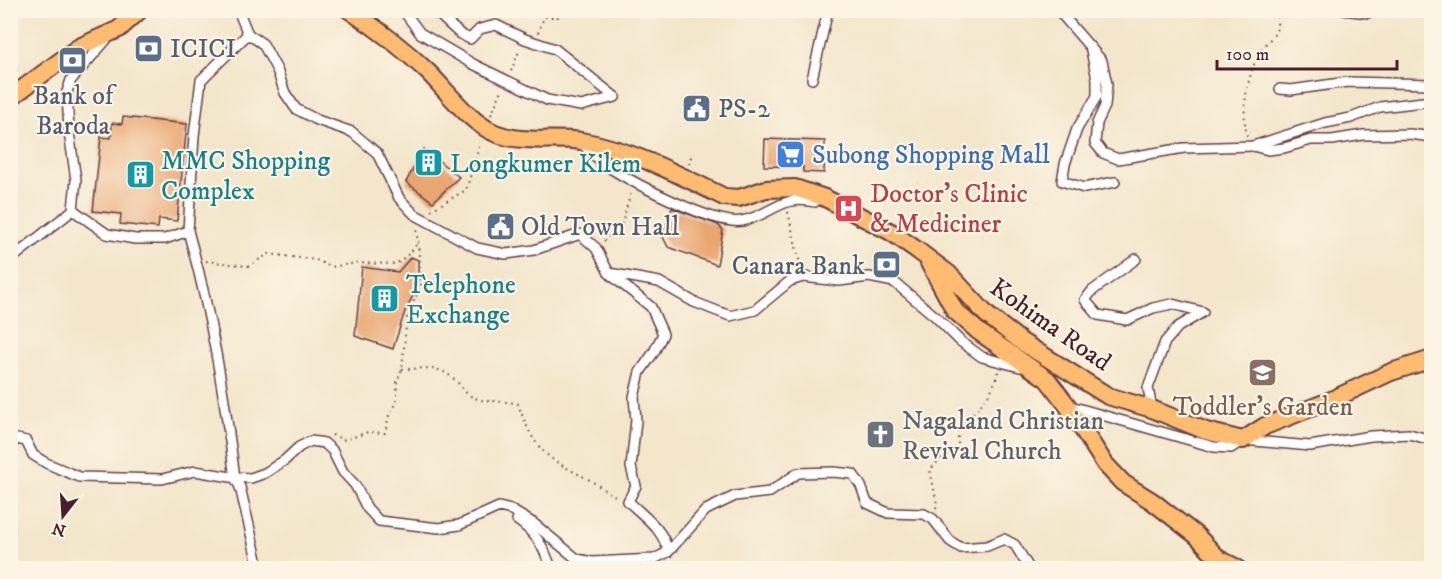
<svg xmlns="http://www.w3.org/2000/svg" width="1442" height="579" viewBox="0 0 1442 579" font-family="'IM FELL DW Pica',serif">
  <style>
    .building { fill: #eaa670 }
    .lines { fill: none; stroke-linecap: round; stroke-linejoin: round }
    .minor-casing { stroke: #633d43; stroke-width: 12 }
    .trunk-casing { stroke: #633d43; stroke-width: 20 }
    .path { stroke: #633d43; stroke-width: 2; stroke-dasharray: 1.5 4.5; stroke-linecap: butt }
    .minor { stroke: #fff; stroke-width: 9 }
    .trunk { stroke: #fdbc70; stroke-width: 16 }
    .labels { text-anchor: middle; stroke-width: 4.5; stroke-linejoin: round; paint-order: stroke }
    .service-label { font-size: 26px; fill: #4e5e75; stroke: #fcf5e5; text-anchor: start }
    .shop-label { font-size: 26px; fill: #366cbe; stroke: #fcf5e5; text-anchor: start }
    .culture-label { font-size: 26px; fill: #0d838f; stroke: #fcf5e5; text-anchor: start }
    .health-label { font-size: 26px; fill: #be3a42; stroke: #fcf5e5; text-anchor: start }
    .street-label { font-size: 26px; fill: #4a1f2b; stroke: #fcf5e5 }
    .education-label { font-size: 26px; fill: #785e54; stroke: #fcf5e5 }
    .worship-label { font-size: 26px; fill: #5b616d; stroke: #fcf5e5; text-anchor: start }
  </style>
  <rect width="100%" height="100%" fill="#fcf5e5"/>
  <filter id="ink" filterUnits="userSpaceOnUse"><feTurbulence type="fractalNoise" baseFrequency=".0167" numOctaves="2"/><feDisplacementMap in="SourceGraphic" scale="12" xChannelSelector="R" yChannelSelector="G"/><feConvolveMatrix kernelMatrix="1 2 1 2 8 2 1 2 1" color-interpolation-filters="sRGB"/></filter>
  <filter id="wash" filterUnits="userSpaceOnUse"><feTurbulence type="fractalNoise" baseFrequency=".008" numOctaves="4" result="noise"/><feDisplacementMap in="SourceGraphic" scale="24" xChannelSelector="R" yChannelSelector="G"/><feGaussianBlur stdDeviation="1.35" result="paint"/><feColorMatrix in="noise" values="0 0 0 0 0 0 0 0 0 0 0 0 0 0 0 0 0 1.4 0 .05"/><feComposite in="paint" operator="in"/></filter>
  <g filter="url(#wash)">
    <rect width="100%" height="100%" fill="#f3e6ca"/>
    <g id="blocks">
      <g class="building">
        <path d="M123 117 187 124 177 221 159 219 158 228 120 224 121 214 93 211 101 137 111 138 112 123 122 124Z"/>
        <path d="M765 139 825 141 824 173 803 172V167L764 166Z"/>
        <path d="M424 149 459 177 433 202 406 182Z"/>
        <path d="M672 208 718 225 723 230 717 265 668 247 662 235Z"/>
        <path d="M411 257 418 260V286L405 311 393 349 355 336 362 267 398 272Z"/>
      </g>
    </g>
  </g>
  <g filter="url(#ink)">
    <use href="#blocks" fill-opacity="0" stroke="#633d43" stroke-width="1.5"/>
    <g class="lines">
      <defs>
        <g id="minor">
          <path d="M403 10 420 33 473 64 547 100 581 106 615 97"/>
          <path d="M434 10 460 34 470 39 480 29 496 25 525 39 555 49 615 97"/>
          <path d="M1058 10 1102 61 1107 84 1105 106 1097 123 1095 143 1103 153 1118 159 1184 148 1253 146 1325 123 1351 118 1380 107 1432 101"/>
          <path d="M1343 10 1368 13"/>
          <path d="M248 34 263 44 277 70 285 93 296 109 317 120 352 132 377 153 399 198 414 214 477 248 506 254 534 250 580 234 596 248 609 273 659 282 694 302 730 316 755 310 790 281 803 277 839 281 869 277 894 282 936 317 960 341 982 357 1020 367"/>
          <path d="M1091 50 1097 79V96L1077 129 1065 164 1062 181 1084 188 1115 182"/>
          <path d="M812 79 828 10"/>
          <path d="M1280 89 1291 90 1348 82 1432 84"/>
          <path d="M582 144C591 152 600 162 610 168 634 183 715 226 742 221 773 215 780 194 815 202"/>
          <path d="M1253 146 1268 150 1284 148 1311 140H1332L1363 135 1410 134 1432 137"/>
          <path d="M73 210 76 180 69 132 67 92 71 80 107 39"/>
          <path d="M188 231C211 312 224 394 235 478L240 487 259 568"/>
          <path d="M1136 259 1092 291 1085 300 1098 315 1127 320 1153 308 1172 304 1203 312 1178 327 1165 342 1148 388 1152 409"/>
          <path d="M10 260 73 210 107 234 135 239H165L188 231 194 136 201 80 248 34 238 10"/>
          <path d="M611 275 651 307 663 334 654 352 640 372 634 397 636 420 631 467 636 486 628 501C643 516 664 529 668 552"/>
          <path d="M1067 405 1214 447 1231 448 1243 440 1310 446 1371 436 1409 434 1432 440"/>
          <path d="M10 443 17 439 26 441 33 455 46 463 79 477 162 479 195 471 231 477 251 478 265 473 285 460 299 447 311 441 324 443 332 450 343 472 355 485 367 508 379 521 439 528 459 525 499 507 511 510 533 523 577 559 592 562 654 559 668 552 706 510 735 496 770 492 798 473 833 472 853 474 861 486 867 503 888 513 924 514 933 519 950 541 961 548 987 546 1004 539 1015 545 1029 568"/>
          <path d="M517 520C536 533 544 547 551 568"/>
        </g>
        <g id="trunk">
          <path d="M349 10C378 29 404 49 428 72 447 91 470 123 495 133 521 144 553 137 581 141 632 150 678 174 724 197L739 198 766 189 795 188 825 198 891 232 917 250 949 274 987 315 1022 342 1108 396 1152 409 1206 431 1243 440 1265 426 1329 401 1391 372 1432 359"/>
          <path d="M10 98 79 47 119 29 140 10"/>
          <path d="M929 263 955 311 979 332 1047 379 1067 405 1105 464 1123 483 1152 501 1197 536 1219 559 1237 568"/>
        </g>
      </defs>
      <use href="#minor" class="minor-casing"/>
      <use href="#trunk" class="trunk-casing"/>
      <g class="path">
        <path d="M538 33 544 17H559L560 10"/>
        <path d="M511 71 520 49"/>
        <path d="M491 115 502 90"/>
        <path d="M1247 136C1241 109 1247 78 1259 53 1263 45 1272 39 1276 31 1278 26 1277 17 1277 12L1275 10"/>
        <path d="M689 164 692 153"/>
        <path d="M431 210 466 190 479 148V142"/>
        <path d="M788 212 801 268"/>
        <path d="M604 241 622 223 631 192"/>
        <path d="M206 261 248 266 269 254 316 260 331 267 356 263 396 264 410 253 419 241"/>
        <path d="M402 369C424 369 438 364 455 380 460 384 463 391 468 394 482 405 503 399 518 404 535 452 546 458 590 480 599 486 608 493 618 497"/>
        <path d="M332 435 345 440 368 432 385 433 389 415 397 403V382L402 369 407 316 422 283 416 226"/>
        <path d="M936 508 937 504 930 470 942 457 958 446V430C976 407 991 401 998 371"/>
      </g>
      <use href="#minor" class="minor"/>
      <use href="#trunk" class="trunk"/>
    </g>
  </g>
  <defs>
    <symbol id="bank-square" viewBox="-11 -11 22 22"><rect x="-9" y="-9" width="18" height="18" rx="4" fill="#5c6f8a" stroke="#fcf5e5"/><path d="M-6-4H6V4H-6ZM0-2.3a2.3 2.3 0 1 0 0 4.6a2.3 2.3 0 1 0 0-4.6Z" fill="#fff"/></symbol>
    <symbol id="civic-square" viewBox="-11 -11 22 22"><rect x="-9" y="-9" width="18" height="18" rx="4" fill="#5c6f8a" stroke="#fcf5e5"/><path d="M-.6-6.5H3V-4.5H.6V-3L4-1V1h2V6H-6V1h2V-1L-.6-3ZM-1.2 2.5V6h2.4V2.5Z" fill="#fff"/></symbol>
    <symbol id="supermarket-square" viewBox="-11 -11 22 22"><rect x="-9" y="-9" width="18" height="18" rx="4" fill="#3f7fe0" stroke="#fcf5e5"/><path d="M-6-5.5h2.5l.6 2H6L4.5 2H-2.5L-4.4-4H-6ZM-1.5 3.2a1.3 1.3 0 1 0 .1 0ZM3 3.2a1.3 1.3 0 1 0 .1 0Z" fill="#fff"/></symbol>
    <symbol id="building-square" viewBox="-11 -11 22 22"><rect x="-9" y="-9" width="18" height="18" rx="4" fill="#0f9aa8" stroke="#fcf5e5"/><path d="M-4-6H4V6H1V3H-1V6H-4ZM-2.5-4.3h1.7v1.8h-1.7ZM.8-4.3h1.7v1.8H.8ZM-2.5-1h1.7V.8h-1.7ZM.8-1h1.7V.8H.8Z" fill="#fff"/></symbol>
    <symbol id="hospital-square" viewBox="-11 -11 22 22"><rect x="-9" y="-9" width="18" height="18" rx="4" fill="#e0444e" stroke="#fcf5e5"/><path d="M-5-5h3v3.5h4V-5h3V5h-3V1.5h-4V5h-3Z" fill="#fff"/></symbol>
    <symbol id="school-square" viewBox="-11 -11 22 22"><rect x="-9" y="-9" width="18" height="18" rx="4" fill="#8d6e63" stroke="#fcf5e5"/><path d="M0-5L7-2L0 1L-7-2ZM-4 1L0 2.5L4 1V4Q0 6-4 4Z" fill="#fff"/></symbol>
    <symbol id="church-square" viewBox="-11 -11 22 22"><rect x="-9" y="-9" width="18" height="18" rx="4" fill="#6b7280" stroke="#fcf5e5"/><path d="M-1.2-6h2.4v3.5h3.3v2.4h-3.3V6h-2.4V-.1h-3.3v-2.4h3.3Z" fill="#fff"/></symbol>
  </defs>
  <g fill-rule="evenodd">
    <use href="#bank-square" x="132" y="32" width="33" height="33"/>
    <use href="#bank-square" x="56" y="44" width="33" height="33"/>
    <use href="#civic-square" x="680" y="92" width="33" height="33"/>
    <use href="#supermarket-square" x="774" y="138" width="33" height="33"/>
    <use href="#building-square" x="412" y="146" width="33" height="33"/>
    <use href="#building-square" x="124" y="158" width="33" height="33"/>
    <use href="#hospital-square" x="832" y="192" width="33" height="33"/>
    <use href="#civic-square" x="484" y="210" width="33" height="33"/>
    <use href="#bank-square" x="870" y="248" width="33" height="33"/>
    <use href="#building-square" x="368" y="282" width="33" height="33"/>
    <use href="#school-square" x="1246" y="356" width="33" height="33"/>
    <use href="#church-square" x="864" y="418" width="33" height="33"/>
  </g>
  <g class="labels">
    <g class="service-label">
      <text x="170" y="57">ICICI</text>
      <text x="73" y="104" text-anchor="middle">Bank of<tspan x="73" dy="30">Baroda</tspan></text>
      <text x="718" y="117">PS-2</text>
      <text x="521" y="235">Old Town Hall</text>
      <text x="865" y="274" text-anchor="end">Canara Bank</text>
    </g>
    <g class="shop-label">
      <text x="812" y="163">Subong Shopping Mall</text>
    </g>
    <g class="culture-label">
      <text x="161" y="169">MMC Shopping<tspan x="161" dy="30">Complex</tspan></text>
      <text x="450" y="172">Longkumer Kilem</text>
      <text x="406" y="293">Telephone<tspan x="406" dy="30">Exchange</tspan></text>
    </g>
    <g class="health-label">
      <text x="870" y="202">Doctor's Clinic<tspan x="870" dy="30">&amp; Mediciner</tspan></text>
    </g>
    <g class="street-label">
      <text transform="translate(1051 324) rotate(35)" y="9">Kohima Road</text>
    </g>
    <g class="education-label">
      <text x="1263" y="415">Toddler's Garden</text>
    </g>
    <g class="worship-label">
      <text x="902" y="429">Nagaland Christian<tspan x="902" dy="30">Revival Church</tspan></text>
    </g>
  </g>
  <rect width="1442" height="579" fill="none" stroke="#fcf5e5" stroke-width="36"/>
  <g transform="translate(63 516) rotate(197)" stroke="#fcf5e5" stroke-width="4.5" paint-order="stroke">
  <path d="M0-4.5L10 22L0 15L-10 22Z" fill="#4a1f2b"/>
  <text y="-9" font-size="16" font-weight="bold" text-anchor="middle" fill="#4a1f2b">N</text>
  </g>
  <path d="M1217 60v9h180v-9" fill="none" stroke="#4a1f2b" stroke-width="3"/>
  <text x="1226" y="60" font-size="18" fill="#4a1f2b" stroke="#fcf5e5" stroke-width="4.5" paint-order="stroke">100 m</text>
</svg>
